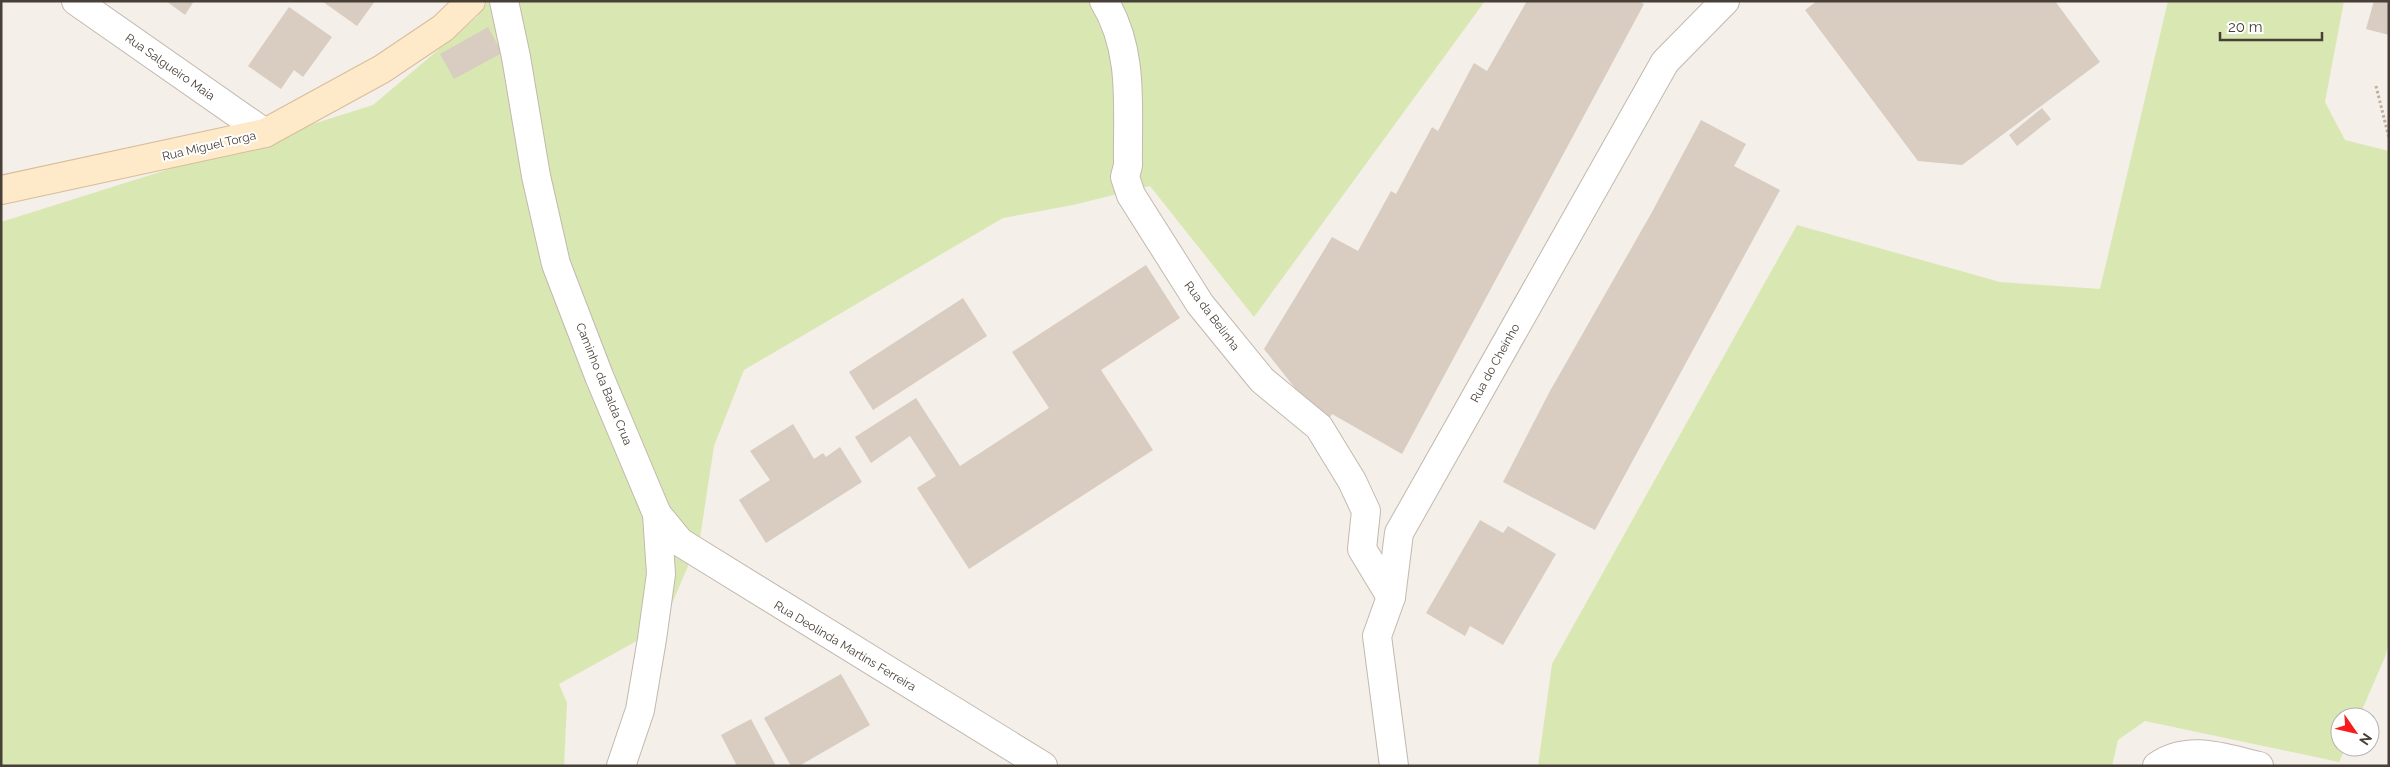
<svg xmlns="http://www.w3.org/2000/svg" width="2390" height="767" viewBox="0 0 2390 767" font-family="Raleway,sans-serif">
  <style>
    .green { fill: #d9e8b2 }
    .building { fill: #d9ccc1 }
    .lines { fill: none; stroke-linecap: round; stroke-linejoin: round }
    .street-casing { stroke: #c3b8ae; stroke-width: 30 }
    .secondary-casing { stroke: #d7bd9b; stroke-width: 30 }
    .path { stroke: #c2af9d; stroke-width: 3; stroke-dasharray: 2.5 2.5; stroke-linecap: butt }
    .street { stroke: #fff; stroke-width: 28 }
    .secondary { stroke: #fee9c9; stroke-width: 28 }
    .labels { text-anchor: middle; stroke-width: 4; stroke-linejoin: round; paint-order: stroke }
    .street-label { font-size: 12px; fill: #483f37; stroke: #fff }
  </style>
  <rect width="100%" height="100%" fill="#f4efe9"/>
  <g class="green">
    <path d="M488 1H1485L1254 317 1150 186 1073 205 1003 218 744 370 714 446 700 538 662 627 559 684 567 703 564 766H1V222L373 105 477 17Z"/>
    <path d="M2168 1H2344L2325 102 2345 140 2389 151V641L2385 657 2359 717H2340V747H2346L2339 762 2145 721 2118 740 2112 766H1538L1552 664 1797 225 2000 282 2100 289Z"/>
  </g>
  <g class="building">
    <path d="M166 1H194L185 15Z"/>
    <path d="M322 1H375L357 26Z"/>
    <path d="M1527 1H1639L1644 4 1402 454 1332 414 1325 426 1264 349 1332 237 1358 251 1391 191 1396 194 1432 127 1438 131 1474 63 1487 71Z"/>
    <path d="M1817 1H2055L2100 62 1962 165 1918 161 1805 10Z"/>
    <path d="M2374 1H2389V35L2366 29Z"/>
    <path d="M289 7 332 37 303 77 294 70 281 89 248 66Z"/>
    <path d="M488 27 502 53 454 79 440 54Z"/>
    <path d="M2042 108 2051 119 2017 146 2009 135Z"/>
    <path d="M1701 120 1746 144 1734 166 1780 190 1595 530 1503 482 1550 391 1652 212Z"/>
    <path d="M1146 265 1180 318 1101 370 1153 450 969 569 917 488 936 476 910 436 871 463 855 437 916 398 960 466 1049 408 1012 352Z"/>
    <path d="M963 298 987 336 873 410 849 372Z"/>
    <path d="M793 424 814 459 823 453 826 457 840 447 862 482 766 543 739 500 770 480 750 451Z"/>
    <path d="M1480 520 1503 533 1508 526 1556 554 1503 645 1470 626 1465 636 1426 613Z"/>
    <path d="M841 674 870 725 799 766H791L764 718Z"/>
    <path d="M751 719 776 766H737L721 735Z"/>
  </g>
  <g class="lines">
    <defs>
      <g id="street">
        <path d="M76 1 265 133"/>
        <path d="M504 1 516 57 536 176 556 264 599 376 657 514 661 574 652 639 640 710 621 766"/>
        <path d="M1104 1C1135 51 1127 110 1128 165L1125 177 1131 195 1200 304 1262 380 1319 427 1352 481 1366 511 1362 549 1391 597"/>
        <path d="M657 514 680 542 1043 766"/>
        <path d="M1394 766 1377 636 1391 597 1399 533 1665 62 1725 1"/>
        <path d="M2157 766C2189 744 2224 758 2259 766"/>
      </g>
      <path id="secondary" d="M1 190 265 133 382 69 443 28 471 1"/>
    </defs>
    <use href="#street" class="street-casing"/>
    <use href="#secondary" class="secondary-casing"/>
    <path class="path" d="M2376 86 2389 138"/>
    <use href="#street" class="street"/>
    <use href="#secondary" class="secondary"/>
  </g>
  <g class="labels">
    <g class="street-label">
      <text transform="translate(170 67) rotate(35)" y="4">Rua Salgueiro Maia</text>
      <text transform="translate(209 146) rotate(-13)" y="4">Rua Miguel Torga</text>
      <text transform="translate(1212 316) rotate(53)" y="4">Rua da Belinha</text>
      <text transform="translate(1495 363) rotate(-61)" y="4">Rua do Cheínho</text>
      <text transform="translate(604 384) rotate(68)" y="4">Caminho da Balda Crua</text>
      <text transform="translate(845 646) rotate(31)" y="4">Rua Deolinda Martins Ferreira</text>
    </g>
  </g>
  <rect width="2390" height="767" fill="none" stroke="#483f37" stroke-width="5"/>
  <g transform="translate(2355 732) rotate(124)"><circle r="24" fill="#ffffff" stroke="#b6b2af"/>
  <path d="M0-4L9 19L0 12L-9 19Z" fill="#f91c1f"/>
  <text y="-8" font-size="14" font-weight="bold" text-anchor="middle" fill="#483f37">N</text>
  </g>
  <path d="M2220 32v8h102v-8" fill="none" stroke="#483f37" stroke-width="2.5"/>
  <text x="2228" y="32" font-size="15" fill="#483f37" stroke="#ffffff" stroke-width="4" paint-order="stroke">20 m</text>
</svg>
